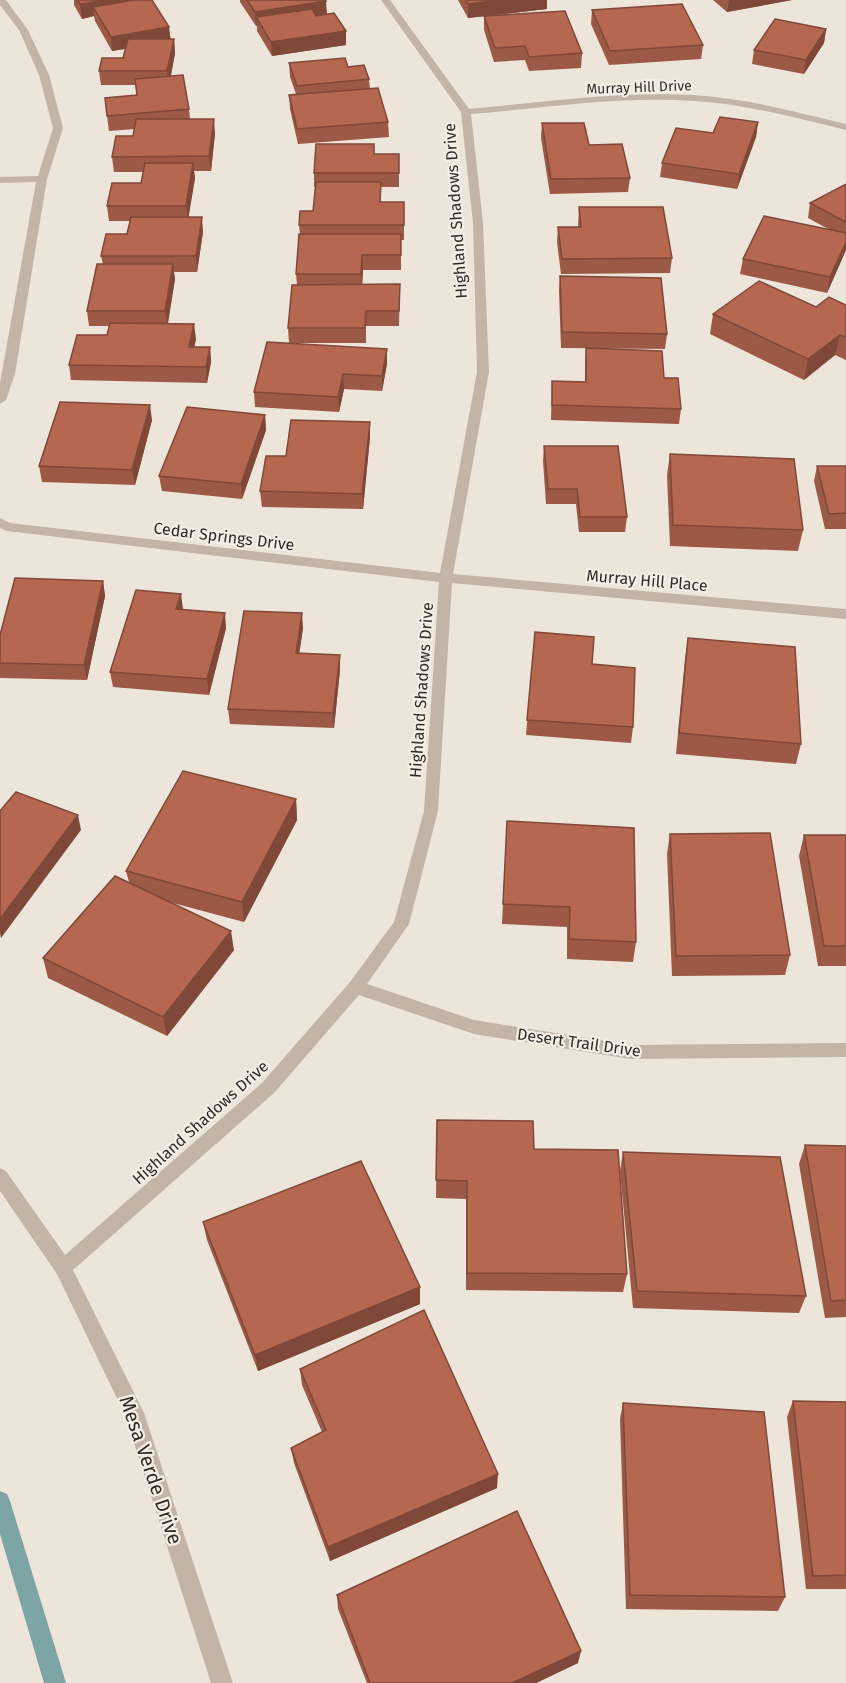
<svg xmlns="http://www.w3.org/2000/svg" width="846" height="1683" viewBox="0 0 846 1683" font-family="'Fira Sans',sans-serif">
  <style>
    .lines { fill: none; stroke-linecap: round; stroke-linejoin: round }
    .stream { fill: #7da5a6; fill-rule: evenodd }
    .minor { fill: #c3b4a8; fill-rule: evenodd }
    .wall { fill: #9c5945 }
    .shaded-wall { fill: #7f4838 }
    .building { fill: #b56750; stroke: #7f4838; stroke-width: 1.5 }
    .labels { text-anchor: middle; stroke-width: 4.5; stroke-linejoin: round; paint-order: stroke }
    .far-street-label { font-size: 14px; fill: #312a27; stroke: #f6eee5 }
    .street-label { font-size: 16px; fill: #312a27; stroke: #f6eee5 }
    .near-street-label { font-size: 20px; fill: #312a27; stroke: #f6eee5 }
  </style>
  <rect width="100%" height="100%" fill="#ede4da"/>
  <g class="lines">
    <path class="stream" d="M0 1491 7 1494 10 1501 66 1683H44L0 1534Z"/>
    <g class="minor">
      <path d="M0 0H6L28 30 49 75 63 128 47 179 15 374 6 400 0 404V383L36 182 0 183V177L38 176 53 128 39 75 19 30 0 5Z"/>
      <path d="M381 0H390L469 109C543 102 618 91 693 95 745 98 796 112 846 124V130C796 118 746 104 694 101 620 96 545 108 471 114L483 223 489 372 453 574 846 609V619L452 583 438 811 409 924 367 984 474 1020 631 1045 846 1043V1057L631 1059 474 1034 359 995 274 1093 73 1270 144 1413 233 1683H211L125 1415 57 1274 0 1191V1168L6 1171 65 1255 262 1083 350 982 394 922 424 811 439 582 7 531 0 528V518L10 523 440 573 477 372 473 223 461 112Z"/>
    </g>
  </g>
  <g class="wall">
    <path d="M74 0H152L170 39H174L175 53 171 76 189 109 190 119 215 133 211 171H194L195 178 188 217 203 232 197 272H174L175 279 168 324 196 339 194 347H210L211 362 207 383 71 380 69 365 107 335 109 326H89L87 311 103 264 101 256 127 234 130 221H109L107 206 141 183 143 172H114L112 157 133 136 135 129 109 131 107 116 137 95 136 85H101L99 71 123 58 125 49 112 51 95 21 94 16 82 19 74 5Z"/>
    <path d="M240 0H325L327 14 346 31V45L272 56 257 31V26H256L240 2Z"/>
    <path d="M458 0H547V9L468 18Z"/>
    <path d="M713 0H792L727 12Z"/>
    <path d="M592 10 703 45 701 59 609 65 591 24Z"/>
    <path d="M484 16 582 53 581 68 529 71 525 60 494 62 484 30Z"/>
    <path d="M826 29 824 43 804 74 752 64 754 50Z"/>
    <path d="M289 63 348 67 369 79 370 89 388 122 389 137 298 144 290 109 289 95 296 94 290 77Z"/>
    <path d="M758 122 756 137 737 189 660 177 662 163 713 133Z"/>
    <path d="M542 123 589 145 630 178 628 192 550 194 541 138Z"/>
    <path d="M374 154H399V187H381V202H404V240H401V270H363L362 284H400L399 326H366V343H289L288 328 297 285 296 274 300 234 299 225 313 211 315 187H314V173Z"/>
    <path d="M846 184V250L827 293 740 274 743 259 830 230 808 218 810 203Z"/>
    <path d="M579 207 672 258 670 273 561 274 557 242 558 227H578Z"/>
    <path d="M560 276 667 334 665 349 561 348 559 291Z"/>
    <path d="M846 305V360L835 355 804 380 710 334 713 314Z"/>
    <path d="M586 348 664 378 681 409 679 424 551 420 552 381 585 382V363Z"/>
    <path d="M387 364 382 391 344 389 339 412 255 407 254 392Z"/>
    <path d="M265 415 266 430 242 499 162 491 159 476Z"/>
    <path d="M152 420 135 485 42 482 39 466Z"/>
    <path d="M370 437 363 509 262 507 260 491 286 456Z"/>
    <path d="M544 446 627 517 625 532H579L576 504H546L543 461Z"/>
    <path d="M670 454 803 530 798 551 670 546 667 475Z"/>
    <path d="M817 466H846V529H825L814 481Z"/>
    <path d="M103 581 105 596 87 680 0 678V635Z"/>
    <path d="M183 610 226 628 209 695 113 687 110 672Z"/>
    <path d="M303 628 299 653 340 670 334 728 230 724 228 709Z"/>
    <path d="M535 632 592 664 633 727 631 743 526 735Z"/>
    <path d="M688 638 801 744 796 764 676 754 685 659Z"/>
    <path d="M296 799 297 820 244 922 169 902 234 950 167 1036 48 978 43 958 129 882 126 871Z"/>
    <path d="M507 821 636 942 633 962 567 959V927L502 924Z"/>
    <path d="M670 834 790 955 785 975 672 976 667 854Z"/>
    <path d="M804 835H846V966H818L799 856Z"/>
    <path d="M437 1120 534 1149 627 1274 623 1292 466 1290V1199L436 1198Z"/>
    <path d="M805 1145 846 1146V1317L825 1318 799 1164Z"/>
    <path d="M623 1152 806 1296 799 1313 633 1308 620 1171Z"/>
    <path d="M203 1222 420 1304 258 1371 207 1240Z"/>
    <path d="M300 1369 497 1488 330 1561 294 1463 291 1448 322 1432 302 1385Z"/>
    <path d="M793 1401 846 1402V1589H806L787 1417Z"/>
    <path d="M623 1403 785 1597 778 1611 626 1609 620 1419Z"/>
    <path d="M337 1595 578 1663 536 1683H367L338 1609Z"/>
  </g>
  <g class="shaded-wall">
    <path d="M107 0H150L93 7 94 16 82 19 80 4Z"/>
    <path d="M501 0H547V9L468 18V4Z"/>
    <path d="M729 0H792L727 12Z"/>
    <path d="M326 1 327 15 261 25 256 17 257 26H256L255 12Z"/>
    <path d="M169 27 171 41 112 51 111 37Z"/>
    <path d="M826 29 824 43 804 74 806 60Z"/>
    <path d="M346 31V45L272 56 271 42Z"/>
    <path d="M174 39 175 53 169 85 167 71Z"/>
    <path d="M214 119 215 133 211 171 209 156Z"/>
    <path d="M758 122 756 137 737 189 739 174Z"/>
    <path d="M193 163 195 178 188 221 186 206Z"/>
    <path d="M202 217 203 232 197 272 196 256Z"/>
    <path d="M846 242V250L827 293 830 277Z"/>
    <path d="M362 255 363 270 362 289 361 274Z"/>
    <path d="M173 264 175 279 167 326 165 311Z"/>
    <path d="M194 324 196 339 191 362 189 347Z"/>
    <path d="M840 335 835 355 804 380 808 359Z"/>
    <path d="M210 347 211 362 207 383 206 367Z"/>
    <path d="M387 349V364L382 391V376Z"/>
    <path d="M343 374 344 389 339 412 338 397Z"/>
    <path d="M150 405 152 420 135 485 132 470Z"/>
    <path d="M265 415 266 430 242 499 241 484Z"/>
    <path d="M370 422V437L363 509 362 494Z"/>
    <path d="M103 581 105 596 87 680 84 665Z"/>
    <path d="M181 594 183 609 179 625 176 609Z"/>
    <path d="M225 613 226 628 209 695 207 679Z"/>
    <path d="M302 613 303 628 297 669 296 653Z"/>
    <path d="M340 655V670L334 728 333 713Z"/>
    <path d="M296 799 297 820 244 922 242 902Z"/>
    <path d="M78 815 81 830 1 938 0 933V919Z"/>
    <path d="M231 931 234 950 167 1036 163 1017Z"/>
    <path d="M420 1287V1304L258 1371 255 1355Z"/>
    <path d="M498 1474 497 1488 330 1561 328 1547Z"/>
    <path d="M581 1651 578 1663 536 1683H512Z"/>
  </g>
  <g class="building">
    <path d="M77 0H107L80 4Z"/>
    <path d="M134 0H152L169 27 111 37 93 7Z"/>
    <path d="M247 0H325L326 1 255 12Z"/>
    <path d="M466 0H501L468 4Z"/>
    <path d="M682 4 703 45 610 51 592 10Z"/>
    <path d="M312 9 316 16 334 13 346 31 271 42 256 17Z"/>
    <path d="M565 11 582 53 529 57 525 46 495 48 484 16Z"/>
    <path d="M775 19 826 29 806 60 754 50Z"/>
    <path d="M128 39H174L167 71H99L102 58H123Z"/>
    <path d="M345 58 348 67 364 65 369 79 297 86 289 63Z"/>
    <path d="M183 75 189 109 107 116 105 98 137 95 135 79Z"/>
    <path d="M378 88 388 122 297 129 289 95Z"/>
    <path d="M720 117 758 122 739 174 662 163 676 128 713 133Z"/>
    <path d="M136 119H214L209 156 112 157 116 136H133Z"/>
    <path d="M542 123H584L589 145 622 144 630 178 551 179Z"/>
    <path d="M316 144H374V154H399V173H314Z"/>
    <path d="M145 163H193L186 206H107L112 183H141Z"/>
    <path d="M316 182H381L380 202H404V225H299L300 211H313Z"/>
    <path d="M846 184V222L810 203Z"/>
    <path d="M579 207H663L672 258 562 259 558 227H581Z"/>
    <path d="M764 216 846 233V242L830 277 743 259Z"/>
    <path d="M131 217H202L196 256H101L106 234H127Z"/>
    <path d="M299 234H401V255H362L361 274H296Z"/>
    <path d="M97 264H173L165 311H87Z"/>
    <path d="M560 276 661 278 667 334 562 332Z"/>
    <path d="M759 281 816 307 829 297 846 305V337L840 335 808 359 713 314Z"/>
    <path d="M400 284 399 311H366L365 328H288L292 285Z"/>
    <path d="M110 323 194 324 189 347H210L206 367 69 365 77 335H107Z"/>
    <path d="M267 342 387 349 382 376 343 374 338 397 254 392Z"/>
    <path d="M586 348 662 351 664 378H678L681 409 552 405V381L586 382Z"/>
    <path d="M60 402 150 405 132 470 39 466Z"/>
    <path d="M187 407 265 415 241 484 159 476Z"/>
    <path d="M291 420 370 422 362 494 260 491 266 456H286Z"/>
    <path d="M544 446H618L627 517H580L577 489H548Z"/>
    <path d="M670 454 794 459 803 530 673 525Z"/>
    <path d="M817 466H846V513L829 514Z"/>
    <path d="M15 578 103 581 84 665 0 663V635Z"/>
    <path d="M136 590 181 594 176 609 225 613 207 679 110 672Z"/>
    <path d="M244 611 302 613 296 653 340 655 333 713 228 709Z"/>
    <path d="M535 632 594 637 592 664 635 668 633 727 527 720Z"/>
    <path d="M688 638 795 647 801 744 679 733Z"/>
    <path d="M183 771 296 799 242 902 126 871Z"/>
    <path d="M16 792 78 815 0 919V811Z"/>
    <path d="M507 821 634 828 636 942 569 939 570 907 503 904Z"/>
    <path d="M770 833 790 955 676 956 670 834Z"/>
    <path d="M804 835H846V946H824Z"/>
    <path d="M115 876 231 931 163 1017 43 958Z"/>
    <path d="M437 1120 533 1121 534 1149 618 1150 627 1274 467 1273V1181L436 1180Z"/>
    <path d="M805 1145 846 1146V1300L831 1301Z"/>
    <path d="M623 1152 780 1157 806 1296 637 1291Z"/>
    <path d="M361 1161 420 1287 255 1355 203 1222Z"/>
    <path d="M424 1310 498 1474 328 1547 291 1448 326 1430 300 1369Z"/>
    <path d="M793 1401 846 1402V1575L813 1576Z"/>
    <path d="M623 1403 764 1412 785 1597 630 1595Z"/>
    <path d="M517 1511 581 1651 512 1683H370L337 1595Z"/>
  </g>
  <g class="labels">
    <g class="far-street-label">
      <text transform="translate(639 87) rotate(-2)" y="5">Murray Hill Drive</text>
    </g>
    <g class="street-label">
      <text transform="translate(455 211) rotate(-94)" y="6">Highland Shadows Drive</text>
      <text transform="translate(224 536) rotate(7)" y="6">Cedar Springs Drive</text>
      <text transform="translate(647 580) rotate(5)" y="6">Murray Hill Place</text>
      <text transform="translate(421 690) rotate(-86)" y="6">Highland Shadows Drive</text>
      <text transform="translate(579 1042) rotate(8)" y="6">Desert Trail Drive</text>
      <text transform="translate(200 1122) rotate(-42)" y="6">Highland Shadows Drive</text>
    </g>
    <g class="near-street-label">
      <text transform="translate(151 1470) rotate(71)" y="7">Mesa Verde Drive</text>
    </g>
  </g>
</svg>
